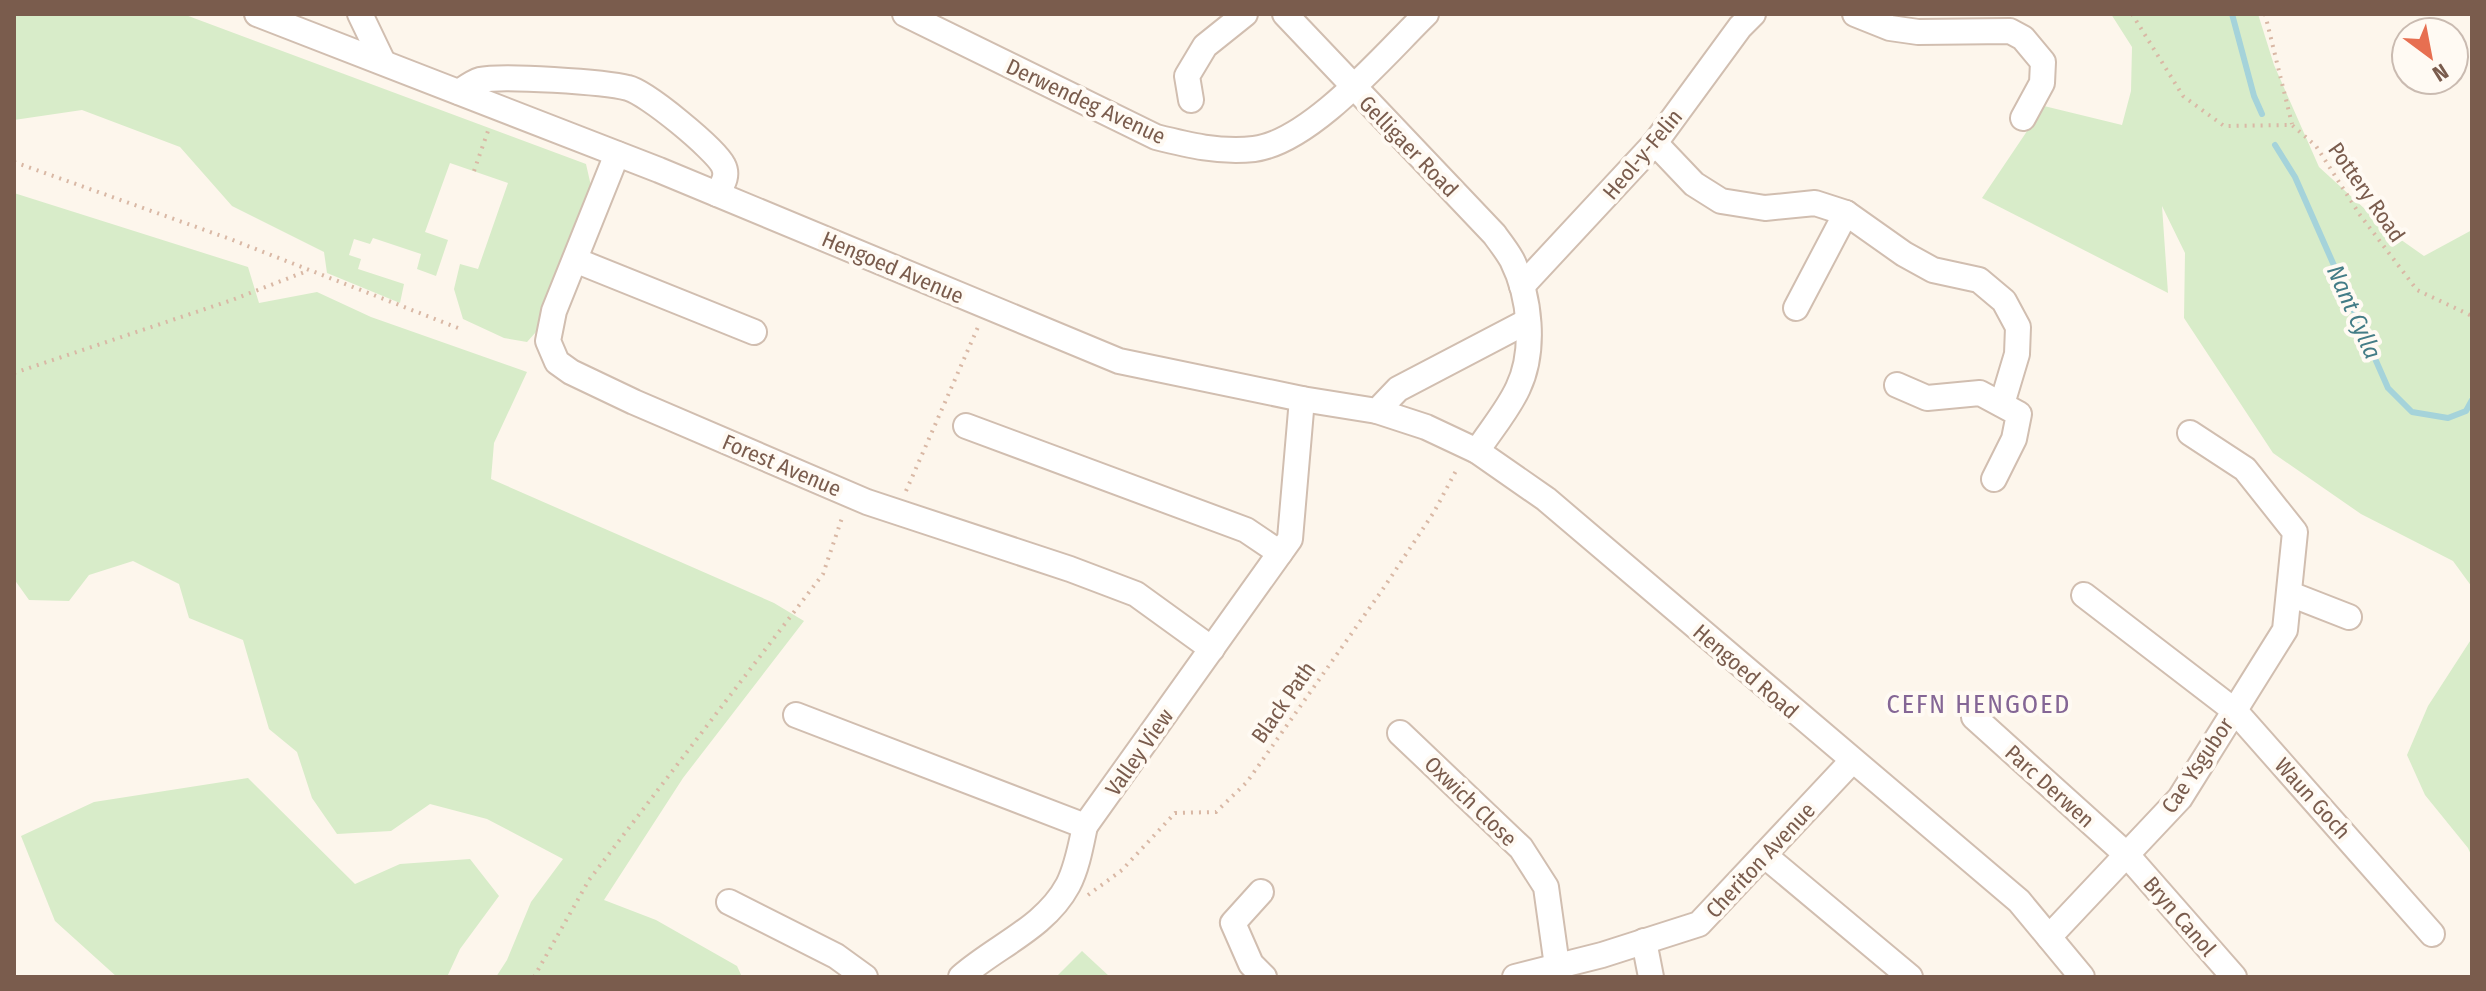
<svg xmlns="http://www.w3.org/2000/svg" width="2486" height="991" viewBox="0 0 2486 991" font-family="'Fira Sans Condensed',sans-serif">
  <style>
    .green { fill: #d8ecc9 }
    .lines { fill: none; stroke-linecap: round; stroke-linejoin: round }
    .stream { stroke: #a5d3da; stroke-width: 6 }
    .minor-casing { stroke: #d1beb0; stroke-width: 28 }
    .path { stroke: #d9b8a5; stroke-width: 4; stroke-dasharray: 2 6; stroke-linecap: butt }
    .minor { stroke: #fff; stroke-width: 24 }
    .labels { text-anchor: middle; stroke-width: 8; stroke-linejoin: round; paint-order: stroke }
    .street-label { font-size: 22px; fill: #7a5c4d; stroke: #fffaf3 }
    .water-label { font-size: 24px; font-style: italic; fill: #437c86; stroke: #fffaf3 }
    .quarter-label { font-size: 26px; letter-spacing: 2px; fill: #846695; stroke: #fffaf3 }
  </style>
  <rect width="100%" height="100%" fill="#fdf6ec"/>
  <g class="green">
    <path d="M14 14H183L586 164 591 186 536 332 527 342 504 338 463 319 454 289 460 264 478 269 508 183 450 163 425 232 448 240 436 276 417 269 421 254 373 238 370 244 354 239 349 255 361 259 358 269 404 284 400 303 327 273 324 252 232 206 180 147 82 110 14 120Z"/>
    <path d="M2111 14H2258L2274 65 2319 167 2390 232 2424 256 2472 230V587L2453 561 2361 514 2273 453 2184 318 2185 253 2162 206 2168 293 1982 198 2044 106 2122 125 2131 91 2132 47Z"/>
    <path d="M14 193 248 267 259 303 317 292 371 317 527 372 494 443 491 479 774 603 804 621 683 778 604 900 656 920 737 966 742 977H496L507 960 531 902 563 859 487 819 430 804 391 831 337 834 312 798 297 752 269 729 243 640 189 618 179 584 133 561 89 575 69 601 29 600 14 579Z"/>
    <path d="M2472 638V857L2468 848 2425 795 2407 755 2428 706Z"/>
    <path d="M248 778 355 884 400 864 470 859 499 896 460 949 447 977H117L55 921 21 836 94 802Z"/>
    <path d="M1082 951 1110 977H1056Z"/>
  </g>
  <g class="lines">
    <g class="stream">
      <path d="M2232 14 2254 96 2262 114"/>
      <path d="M2275 145 2295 177 2388 388 2412 412 2448 418 2466 411 2472 400"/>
    </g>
    <defs>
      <g id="minor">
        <path d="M257 14 659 170 1119 361 1302 399 1377 411 1398 389 1528 321"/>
        <path d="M360 14 383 62"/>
        <path d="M905 14 1156 137C1188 145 1220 153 1254 149 1311 142 1385 54 1426 14"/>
        <path d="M1285 14 1494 234C1500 242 1507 251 1512 260 1530 296 1536 350 1518 388 1508 410 1490 431 1477 451"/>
        <path d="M1855 14 1890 28 1918 32 2010 31 2023 38 2043 62 2042 83 2023 118"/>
        <path d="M459 92C465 88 473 82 480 80 502 75 605 82 628 88 646 92 715 149 723 165 729 176 722 185 717 194"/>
        <path d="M1191 100 1187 76 1205 46 1245 14"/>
        <path d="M1655 143 1694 184 1721 201 1765 208 1815 203 1846 213 1904 254 1933 270 1979 280 2004 301 2018 327 2017 354 2002 404"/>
        <path d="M617 154 554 311 548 341 557 362 571 372 634 402 867 502 1070 569 1136 594 1212 649"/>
        <path d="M575 260 754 332"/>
        <path d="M1522 286 1655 143 1740 27 1753 14"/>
        <path d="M1796 308 1846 213"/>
        <path d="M1897 385 1927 398 1980 393 2019 414 2014 439 1994 479"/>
        <path d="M1377 411 1426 427 1477 451 1546 499 2019 901 2082 977"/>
        <path d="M966 426 1246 530 1280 553"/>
        <path d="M2290 594 2349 617"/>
        <path d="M2084 595 2235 711 2432 934"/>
        <path d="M796 715 1085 826 1290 539 1302 399"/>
        <path d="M1974 717 2127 855 2234 977"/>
        <path d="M1400 733 1521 848 1546 887 1557 966"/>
        <path d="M1764 855 1910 977"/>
        <path d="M1261 892 1233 923 1251 964 1264 977"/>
        <path d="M729 902 836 956 865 977"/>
        <path d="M2049 937 2180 798 2285 630 2295 532 2245 469 2190 433"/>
        <path d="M1644 941 1651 977"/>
        <path d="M961 977C996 946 1045 928 1068 885 1077 868 1081 845 1085 826"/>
        <path d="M1515 977 1602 955 1699 924 1852 761"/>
      </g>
    </defs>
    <use href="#minor" class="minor-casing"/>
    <g class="path">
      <path d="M2132 14 2183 96 2224 126 2292 125 2316 146 2360 215 2417 290 2472 316"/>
      <path d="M2265 14 2292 124"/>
      <path d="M14 162 230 239 458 328"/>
      <path d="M474 171 489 128"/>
      <path d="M14 373 232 300 307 271"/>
      <path d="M906 491 978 327"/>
      <path d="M1088 895 1122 870 1175 813 1216 812 1247 782 1385 586 1434 512 1458 467"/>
      <path d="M534 977 589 880 823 574 843 515"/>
    </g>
    <use href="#minor" class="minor"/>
  </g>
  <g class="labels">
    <g class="street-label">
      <text transform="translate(1086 101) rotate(25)" y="8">Derwendeg Avenue</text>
      <text transform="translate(1409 146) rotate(46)" y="8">Gelligaer Road</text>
      <text transform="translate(1642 154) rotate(-50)" y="8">Heol-y-Felin</text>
      <text transform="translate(2367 192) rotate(55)" y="8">Pottery Road</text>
      <text transform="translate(893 267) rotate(23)" y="8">Hengoed Avenue</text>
      <text transform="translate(782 465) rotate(23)" y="8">Forest Avenue</text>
      <text transform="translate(1746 671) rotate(41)" y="8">Hengoed Road</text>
      <text transform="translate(1283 702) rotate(-55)" y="8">Black Path</text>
      <text transform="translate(1139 752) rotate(-55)" y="8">Valley View</text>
      <text transform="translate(2197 765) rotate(-56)" y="8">Cae Ysgubor</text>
      <text transform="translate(2050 786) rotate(42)" y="8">Parc Derwen</text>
      <text transform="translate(2313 798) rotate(48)" y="8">Waun Goch</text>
      <text transform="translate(1471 801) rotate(44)" y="8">Oxwich Close</text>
      <text transform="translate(1760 860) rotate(-47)" y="8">Cheriton Avenue</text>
      <text transform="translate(2180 916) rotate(49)" y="8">Bryn Canol</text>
    </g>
    <g class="water-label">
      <text transform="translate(2354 312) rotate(66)" y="8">Nant Cylla</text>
    </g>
    <g class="quarter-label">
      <text x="1979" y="713">CEFN HENGOED</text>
    </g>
  </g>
  <rect width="2486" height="991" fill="none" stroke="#7a5c4d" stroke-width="32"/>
  <g transform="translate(2430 56) rotate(148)"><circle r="38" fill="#fffaf3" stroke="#cabbb1" stroke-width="2"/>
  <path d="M0-6L14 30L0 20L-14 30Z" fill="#e76f51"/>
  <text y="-12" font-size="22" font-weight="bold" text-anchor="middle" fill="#7a5c4d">N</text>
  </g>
</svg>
